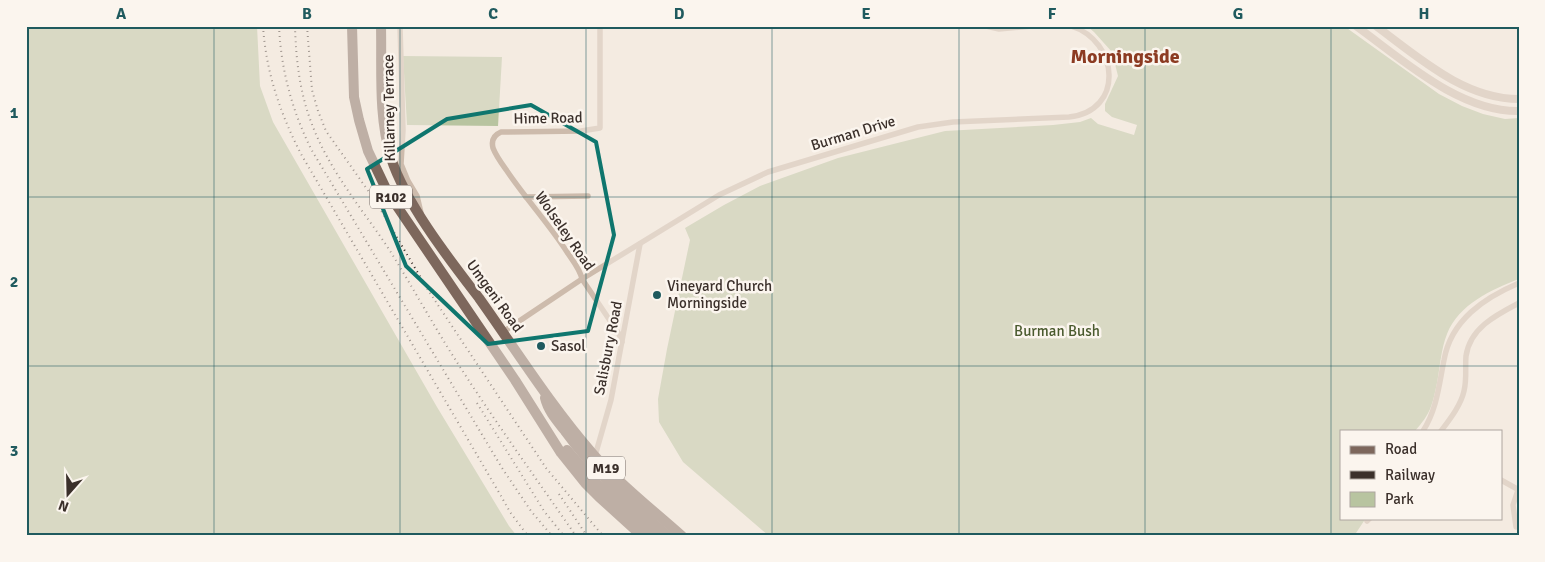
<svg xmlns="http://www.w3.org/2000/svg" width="1545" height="562" viewBox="0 0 1545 562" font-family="Signika,sans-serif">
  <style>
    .green { fill: #b8c4a0 }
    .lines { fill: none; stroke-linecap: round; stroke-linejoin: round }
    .minor { stroke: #cdbbac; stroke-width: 5.5 }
    .tertiary { stroke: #cdbbac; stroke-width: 8 }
    .primary { stroke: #7d675c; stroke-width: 10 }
    .rail { stroke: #3b302b; stroke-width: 2; stroke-dasharray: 1 4; stroke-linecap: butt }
    .marked { fill: none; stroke: #0f766e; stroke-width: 4; stroke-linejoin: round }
    .grid { fill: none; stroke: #1f5a5e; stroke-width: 1; stroke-opacity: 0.55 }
    .poi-dot { fill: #1f5a5e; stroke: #fbf5ee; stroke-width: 2 }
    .labels { text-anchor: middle; stroke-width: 5; stroke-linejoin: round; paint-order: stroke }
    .shield { fill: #fbf5ee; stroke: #756b66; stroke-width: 1 }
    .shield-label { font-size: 14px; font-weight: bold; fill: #3b302b }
    .street-label { font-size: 15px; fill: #3b302b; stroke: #fbf5ee }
    .poi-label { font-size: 15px; fill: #3b302b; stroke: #fbf5ee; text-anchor: start }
    .park-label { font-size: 15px; fill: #4a5a2e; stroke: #fbf5ee }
    .district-label { font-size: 20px; font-weight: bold; fill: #8c3b22; stroke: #fbf5ee }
    .neatline { fill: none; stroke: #1f5a5e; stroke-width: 2 }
    .grid-label { font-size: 16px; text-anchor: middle; font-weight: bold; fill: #1f5a5e }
  </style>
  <rect width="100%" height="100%" fill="#f4ebe1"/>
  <g class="green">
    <path d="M26 26H257L260 86 273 122 437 407 509 526 517 536H26Z"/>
    <path d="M1087 26H1344L1439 94 1462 106 1483 114 1505 119 1519 118V279C1491 290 1459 304 1447 334 1441 349 1440 367 1437 383 1432 406 1431 413 1415 431H1341V518H1366L1354 536H769L683 462 659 422 658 399 667 349 690 240 685 228 724 205 760 186 838 158 945 131 1053 125 1080 122 1091 118 1098 124 1134 135 1137 125 1112 117 1105 111V104L1118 76 1112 52 1094 32Z"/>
    <path d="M403 56 502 57 498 126 407 125Z"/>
  </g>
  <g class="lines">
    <g class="minor">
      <path d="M400 26 403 130 401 164 408 181 417 196 421 213"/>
      <path d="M600 26V128L581 131 501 132C494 135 491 140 493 148 496 156 502 164 507 171 526 199 549 224 567 252 573 261 580 269 582 279L619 334 622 342"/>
      <path d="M986 26 999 29 1032 26"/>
      <path d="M526 197 588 196"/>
      <path d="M503 332 582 279 719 195 768 172 918 127 953 122 1069 117C1125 111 1119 41 1071 26"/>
      <path d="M1423 431C1437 409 1439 385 1444 360 1451 320 1484 298 1519 283"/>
      <path d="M1441 431C1450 419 1461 405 1464 391 1467 379 1465 368 1466 356 1470 328 1496 315 1519 303"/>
      <path d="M595 456 611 400 640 244"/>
      <path d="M1501 480 1519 490"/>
      <path d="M1367 521 1370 518"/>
      <path d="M1516 527 1513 505 1518 490"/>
    </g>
    <g class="tertiary">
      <path d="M1356 26C1402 59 1459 112 1519 111"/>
      <path d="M1376 26C1418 57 1464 99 1519 99"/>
    </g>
    <g class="primary">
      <path d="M352 26 354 97 359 120 368 151 388 193 515 380 561 453 585 483 599 497 642 536"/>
      <path d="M381 26C382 70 378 116 391 158 406 204 449 259 479 298 516 350 551 406 593 454 619 484 652 509 682 536"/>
      <path d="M545 398C548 411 557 421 565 431 594 471 630 503 668 536"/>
      <path d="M567 450 594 481 656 536"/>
    </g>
    <g class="rail">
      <path d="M263 26C266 72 280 113 301 154L501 496 510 512 528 536"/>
      <path d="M279 26C281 70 292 110 311 149L502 468 531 511 552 536"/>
      <path d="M295 26C297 99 312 139 353 198 366 217 380 235 392 254 411 285 429 317 448 348 488 412 533 474 576 536"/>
      <path d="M307 26 312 90 318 111 326 131 376 202 428 290 546 468 603 536"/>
      <path d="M477 403 544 511 564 536"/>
      <path d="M559 494 587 536"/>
    </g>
  </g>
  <path d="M0 0H1545V562H0ZM531 105 596 142 614 235 588 331 488 344 406 266 367 169 447 119Z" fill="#f4ebe1" fill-opacity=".55" fill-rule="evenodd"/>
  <path class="marked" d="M531 105 596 142 614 235 588 331 488 344 406 266 367 169 447 119Z"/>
  <path class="grid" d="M214 26V536M400 26V536M586 26V536M772 26V536M959 26V536M1145 26V536M1331 26V536M26 197H1519M26 366H1519"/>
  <g class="poi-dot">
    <circle cx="657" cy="295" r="5"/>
    <circle cx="541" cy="346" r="5"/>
  </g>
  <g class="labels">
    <g class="shield">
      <rect x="370" y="185.5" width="42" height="23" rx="4"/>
      <rect x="587" y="456.5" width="38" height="23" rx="4"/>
    </g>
    <g class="shield-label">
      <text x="391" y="202">R102</text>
      <text x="606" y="473">M19</text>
    </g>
    <g class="street-label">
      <text transform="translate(389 108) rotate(-91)" y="5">Killarney Terrace</text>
      <text transform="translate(548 118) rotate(-1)" y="5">Hime Road</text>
      <text transform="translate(853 133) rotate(-17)" y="5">Burman Drive</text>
      <text transform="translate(565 231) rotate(55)" y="5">Wolseley Road</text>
      <text transform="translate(495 296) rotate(54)" y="5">Umgeni Road</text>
      <text transform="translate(608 348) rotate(-79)" y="5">Salisbury Road</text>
    </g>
    <g class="poi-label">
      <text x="667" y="291">Vineyard Church<tspan x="667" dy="17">Morningside</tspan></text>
      <text x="551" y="351">Sasol</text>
    </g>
    <g class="park-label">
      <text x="1057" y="336">Burman Bush</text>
    </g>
    <g class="district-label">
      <text x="1125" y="63">Morningside</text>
    </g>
  </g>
  <rect width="1545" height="562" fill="none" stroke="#fbf5ee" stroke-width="55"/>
  <rect x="1340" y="430" width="162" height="90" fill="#fbf5ee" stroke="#aea6a0"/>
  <rect x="1350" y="446" width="25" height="8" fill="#7d675c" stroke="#aea6a0"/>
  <text x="1385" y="454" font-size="15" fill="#3b302b">Road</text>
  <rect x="1350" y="471" width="25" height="8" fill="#3b302b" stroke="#aea6a0"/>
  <text x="1385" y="480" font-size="15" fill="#3b302b">Railway</text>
  <rect x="1350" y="492" width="25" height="15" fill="#b8c4a0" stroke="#aea6a0"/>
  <text x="1385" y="504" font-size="15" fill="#3b302b">Park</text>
  <g transform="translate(68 494) rotate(200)" stroke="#fbf5ee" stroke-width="4" paint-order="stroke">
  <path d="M0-4L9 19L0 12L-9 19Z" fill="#3b302b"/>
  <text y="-8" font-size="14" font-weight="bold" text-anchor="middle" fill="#3b302b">N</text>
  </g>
  <rect x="28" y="28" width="1490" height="506" class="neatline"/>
  <g class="grid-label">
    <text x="121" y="19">A</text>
    <text x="307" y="19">B</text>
    <text x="493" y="19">C</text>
    <text x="679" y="19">D</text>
    <text x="866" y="19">E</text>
    <text x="1052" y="19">F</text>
    <text x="1238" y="19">G</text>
    <text x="1424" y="19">H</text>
    <text x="14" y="118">1</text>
    <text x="14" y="287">2</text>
    <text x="14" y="456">3</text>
  </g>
</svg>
